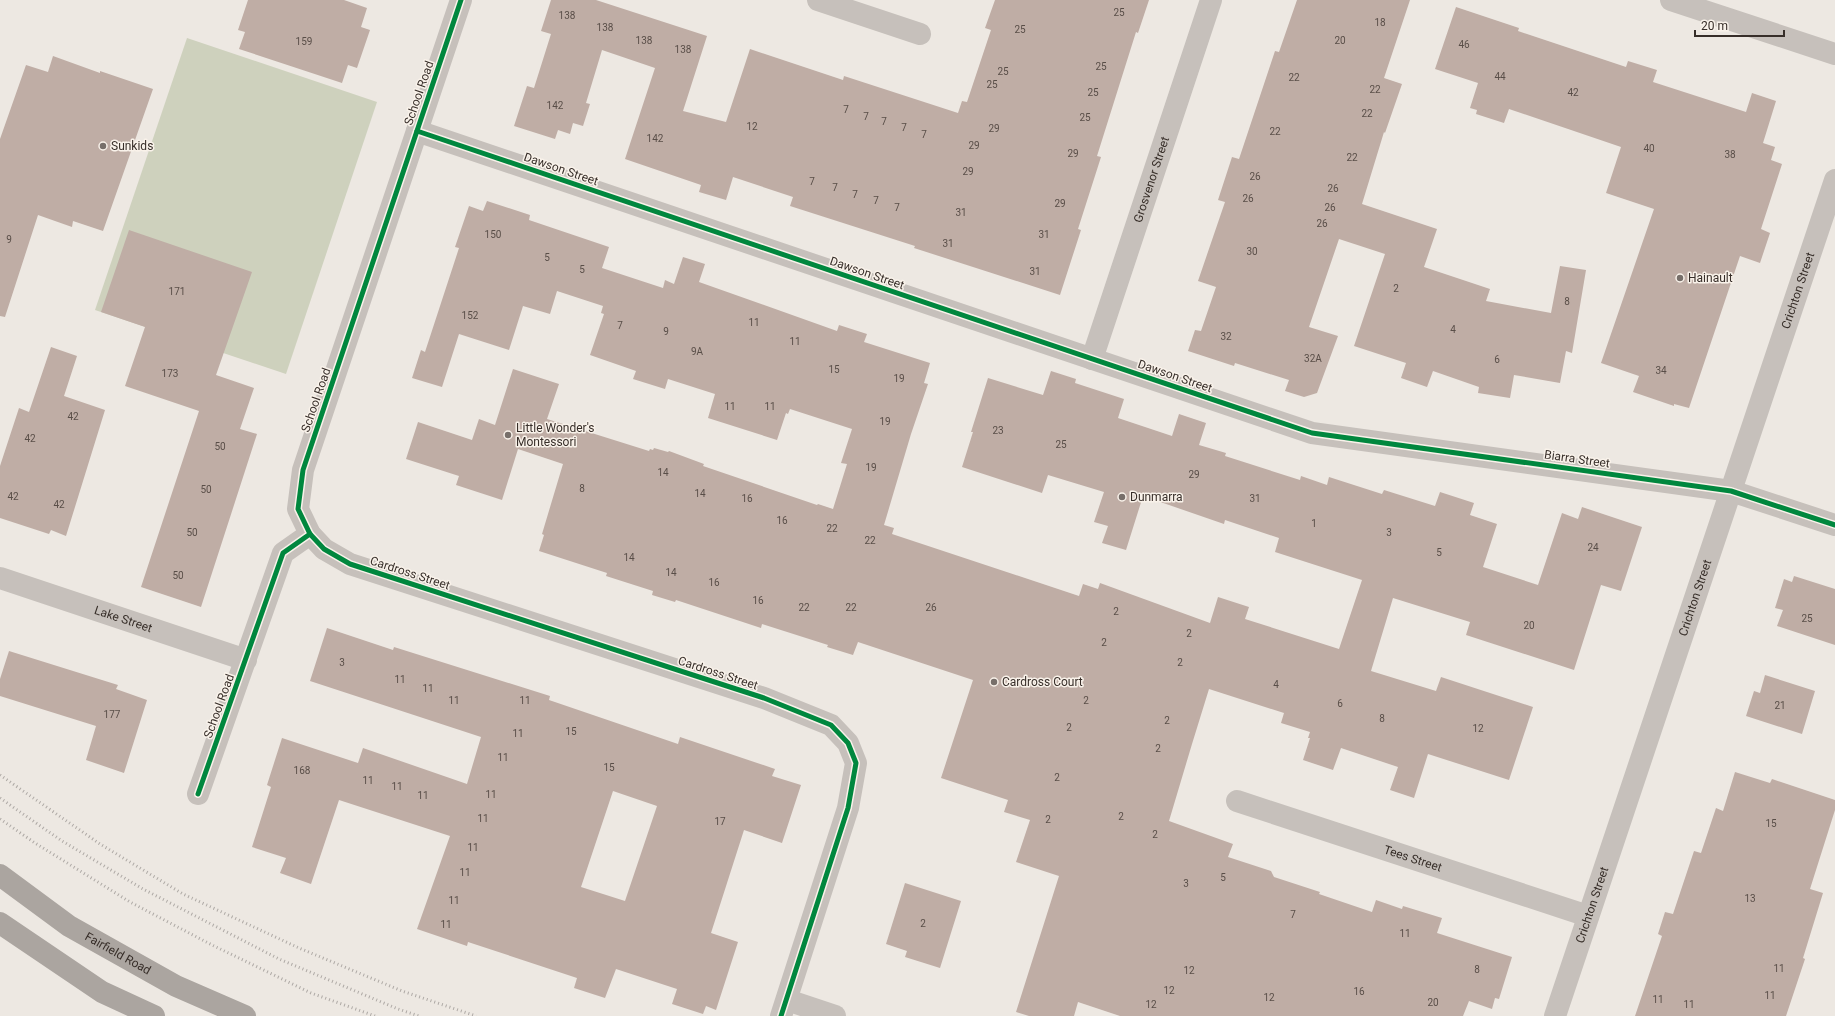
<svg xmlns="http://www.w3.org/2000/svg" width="1835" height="1016" viewBox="0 0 1835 1016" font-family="Roboto,sans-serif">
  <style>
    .green { fill: #ced1bd }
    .building { fill: #bfada5; fill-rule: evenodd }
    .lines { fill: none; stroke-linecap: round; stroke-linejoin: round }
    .minor { stroke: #c6c0bb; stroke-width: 22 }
    .major { stroke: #aba5a0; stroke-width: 22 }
    .rail { stroke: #aea9a5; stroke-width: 3; stroke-dasharray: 1 3; stroke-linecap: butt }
    .cycleway-casing { stroke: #f9f2ea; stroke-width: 8 }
    .cycleway { stroke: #00873e; stroke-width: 5 }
    .poi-dot { fill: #776f6a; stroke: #f9f2ea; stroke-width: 1.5 }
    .labels { text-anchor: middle; stroke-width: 3; stroke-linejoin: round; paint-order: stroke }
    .number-label { font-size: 10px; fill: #594e48 }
    .street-label { font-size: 12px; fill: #372e29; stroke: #f9f2ea }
    .poi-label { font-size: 12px; fill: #372e29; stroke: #f9f2ea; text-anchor: start }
  </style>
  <rect width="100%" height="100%" fill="#ede8e2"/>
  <path class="green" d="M187 38 377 102 286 374 95 310Z"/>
  <g class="building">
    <path d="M248 0H344L367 8 361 27 370 30 357 68 348 65 342 83 239 49 245 32 238 30Z"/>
    <path d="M551 0H596L707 36 683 111 726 122 750 49 843 80 844 76 958 113 962 101 967 102 991 30 985 28 995 0H1149L1138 33 1136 32 1097 156 1101 157 1078 229 1081 230 1060 295 914 248 915 246 790 206 793 197 733 177 726 200 699 192 701 185 625 159 655 68 602 50 586 103 590 104 583 126 573 123 570 134 558 130 555 139 514 126 527 86 534 88 551 34 541 31Z"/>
    <path d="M1297 0H1410L1384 78 1402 84 1385 133 1384 132 1362 204 1437 229 1424 267 1490 289 1486 301 1551 313 1560 266 1586 270 1572 353 1566 351 1560 383 1514 375 1510 398 1478 393 1479 387 1433 371 1427 387 1401 378 1406 363 1354 346 1385 254 1339 239 1309 327 1338 336 1317 393 1304 397 1285 391 1289 380 1235 363 1234 366 1188 351 1195 330 1201 331 1216 287 1198 281 1225 202 1218 200 1232 157 1239 159 1275 51 1279 52Z"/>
    <path d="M1456 7 1519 28 1518 31 1626 67 1628 61 1657 70 1653 82 1746 112 1752 93 1776 101 1763 143 1775 147 1771 160 1782 164 1761 229 1770 233 1760 263 1740 256 1689 408 1674 404V406L1633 392 1639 376 1601 363 1654 209 1606 193 1621 147 1509 109 1504 123 1476 114 1477 110 1470 108 1478 83 1435 69Z"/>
    <path d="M53 56 100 73V71L153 89 103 231 73 221 72 227 38 215 5 317 0 316V139L26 65 48 72Z"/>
    <path d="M487 201 530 215 529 220 609 247 602 268 663 288 665 280 674 284 683 257 705 264 699 282 837 331 839 325 867 334 864 342 930 363 924 383 928 384 911 434 884 525 894 528 892 534 1079 596 1083 584 1098 589 1100 583 1210 623 1218 597 1249 607 1245 619 1339 649 1362 580 1275 552 1279 538 1225 520 1224 524 1143 496 1126 550 1102 543 1108 526 1094 522 1104 492 1048 475 1042 493 962 467 973 432H971L988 378 1043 395 1051 371 1076 379 1075 383 1124 399 1118 418 1172 436 1179 414 1206 423 1199 445 1226 453 1225 456 1300 480 1301 476 1327 485 1329 477 1382 494 1384 490 1435 506 1440 492 1474 503 1470 515 1497 524 1483 567 1538 585 1562 513 1578 519 1582 507 1642 527 1621 591 1601 585 1574 670 1466 635 1470 622 1393 598 1371 671 1436 691 1441 677 1533 707 1509 780 1428 754 1414 798 1390 790 1398 767 1341 748 1333 770 1303 760 1310 738H1308L1310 732 1281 723 1284 713 1209 689 1192 744 1169 821 1233 844 1228 857 1271 871 1274 877 1320 892 1319 894 1372 912 1376 900 1402 909 1403 906 1442 918 1437 933 1512 957 1499 999 1495 998 1492 1009 1469 1001 1463 1016H1120L1078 1002 1074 1016H1029L1016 1012 1059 876 1016 862 1030 820 1004 812 1008 800 941 778 973 680 858 642 853 655 827 647 828 645 762 624 761 628 676 600 675 602 652 595 653 591 606 576 607 573 539 551 544 535 542 534 563 464 518 449 502 500 456 485 459 476 406 459 418 422 472 440 479 419 495 425 513 369 559 384 547 419 649 451 650 449 653 450 654 448 668 452 669 451 704 464 703 466 817 505 818 504 833 509 847 464 841 463 852 429 790 409 788 414 786 413 777 440 708 418 715 394 668 379 665 389 633 379 636 371 590 355 604 314 601 313 603 306 557 291 550 314 523 306 509 350 459 334 442 387 412 378 421 350 425 352 459 248 455 247 469 206 483 211Z"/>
    <path d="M129 230 252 272 216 375 254 388 240 429 257 434 201 607 141 587 199 411 125 386 145 327 101 312Z"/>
    <path d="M51 347 77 356 64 396 105 410 66 536 51 530 49 534 0 518V466L19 408 29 412Z"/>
    <path d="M1794 576 1835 589V645L1777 626 1783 610 1775 608 1784 579 1792 582Z"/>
    <path d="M327 628 393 650 394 647 550 696 549 700 678 744 680 737 775 769 772 776 801 785 782 843 744 830 711 933 738 942 716 1010 706 1006 703 1014 672 1004 677 989 616 969 605 998 574 988 577 978 468 942 467 946 417 929 450 836 339 800 311 884 280 873 286 858 252 847 271 787 267 785 282 738 358 763 363 748 467 784 481 737 310 681ZM613 791 657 806 625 901 581 887Z"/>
    <path d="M9 651 118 685 116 689 147 700 124 773 86 760 96 726 0 696V679Z"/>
    <path d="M1765 675 1815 691 1802 734 1746 716 1754 691 1760 693Z"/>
    <path d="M1735 772 1770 783 1772 779 1835 800V810L1810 889 1823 893 1803 958 1805 959 1786 1016H1635L1662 936 1658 934 1665 912 1673 914 1694 851 1701 853 1716 808 1723 811Z"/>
    <path d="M905 883 961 901 940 968 905 957 907 951 886 944Z"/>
  </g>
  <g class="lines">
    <g class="minor">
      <path d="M461 0 303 470 298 509 310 534 324 549 350 564 764 698 831 725 848 743 856 763 848 808 781 1016"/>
      <path d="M818 0 920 34"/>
      <path d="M1671 0 1835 54"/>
      <path d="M417 131 1312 433 1731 491 1835 525"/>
      <path id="s1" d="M1092 359 1211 0"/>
      <path id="s2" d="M0 578 246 660"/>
      <path d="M198 794 283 553 310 534"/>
      <path id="s3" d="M1237 801 1588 916"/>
      <path d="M787 1000 835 1016"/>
      <path id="s4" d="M1555 1016 1835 180"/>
    </g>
    <g class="major">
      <path id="s5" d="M0 875 69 926 176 986 245 1016"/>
      <path d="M0 923 102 992 154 1016"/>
    </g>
    <g class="rail">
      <path d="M0 775 100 844 183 894 299 948 402 991 476 1016"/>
      <path d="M0 798 62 841 143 889 279 959 398 1009 419 1016"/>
      <path d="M0 819 35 843 130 902 212 945 311 993 375 1016"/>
    </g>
    <defs>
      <g id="cycleway">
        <path d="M461 0 303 470 298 509 310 534 324 549 350 564 764 698 831 725 848 743 856 763 848 808 781 1016"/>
        <path d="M417 131 1312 433 1731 491 1835 525"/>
        <path d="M198 794 283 553 310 534"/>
      </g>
    </defs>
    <use href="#cycleway" class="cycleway-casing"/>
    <use href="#cycleway" class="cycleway"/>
  </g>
  <g class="poi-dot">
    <circle cx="103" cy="146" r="4"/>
    <circle cx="1680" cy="278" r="4"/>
    <circle cx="508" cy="435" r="4"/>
    <circle cx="1122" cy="497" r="4"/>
    <circle cx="994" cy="682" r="4"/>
  </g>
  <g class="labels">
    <g class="number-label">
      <text x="1119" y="16">25</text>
      <text x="567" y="19">138</text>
      <text x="1380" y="26">18</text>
      <text x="605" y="31">138</text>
      <text x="1020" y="33">25</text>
      <text x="644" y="44">138</text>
      <text x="1340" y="44">20</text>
      <text x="304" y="45">159</text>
      <text x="1464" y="48">46</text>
      <text x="683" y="53">138</text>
      <text x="1101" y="70">25</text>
      <text x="1003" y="75">25</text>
      <text x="1500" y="80">44</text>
      <text x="1294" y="81">22</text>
      <text x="992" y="88">25</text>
      <text x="1375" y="93">22</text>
      <text x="1093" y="96">25</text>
      <text x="1573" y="96">42</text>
      <text x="555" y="109">142</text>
      <text x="846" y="113">7</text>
      <text x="1367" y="117">22</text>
      <text x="866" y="120">7</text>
      <text x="1085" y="121">25</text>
      <text x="884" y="125">7</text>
      <text x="752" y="130">12</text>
      <text x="904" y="131">7</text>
      <text x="994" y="132">29</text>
      <text x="1275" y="135">22</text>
      <text x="924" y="138">7</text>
      <text x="655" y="142">142</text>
      <text x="974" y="149">29</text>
      <text x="1649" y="152">40</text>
      <text x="1073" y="157">29</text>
      <text x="1730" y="158">38</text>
      <text x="1352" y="161">22</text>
      <text x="968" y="175">29</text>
      <text x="1255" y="180">26</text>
      <text x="812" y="185">7</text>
      <text x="835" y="191">7</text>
      <text x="1333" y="192">26</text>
      <text x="855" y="198">7</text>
      <text x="1248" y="202">26</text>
      <text x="876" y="204">7</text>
      <text x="1060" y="207">29</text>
      <text x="897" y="211">7</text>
      <text x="1330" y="211">26</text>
      <text x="961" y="216">31</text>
      <text x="1322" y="227">26</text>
      <text x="493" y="238">150</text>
      <text x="1044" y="238">31</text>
      <text x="9" y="243">9</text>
      <text x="948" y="247">31</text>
      <text x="1252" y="255">30</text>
      <text x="547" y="261">5</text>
      <text x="582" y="273">5</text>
      <text x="1035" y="275">31</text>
      <text x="1396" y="292">2</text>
      <text x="177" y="295">171</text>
      <text x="1567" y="305">8</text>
      <text x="470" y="319">152</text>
      <text x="754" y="326">11</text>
      <text x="620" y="329">7</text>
      <text x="1453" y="333">4</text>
      <text x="666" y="335">9</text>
      <text x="1226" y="340">32</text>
      <text x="795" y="345">11</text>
      <text x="697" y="355">9A</text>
      <text x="1313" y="362">32A</text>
      <text x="1497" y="363">6</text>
      <text x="834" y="373">15</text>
      <text x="1661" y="374">34</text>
      <text x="170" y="377">173</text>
      <text x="899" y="382">19</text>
      <text x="730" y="410">11</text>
      <text x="770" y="410">11</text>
      <text x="73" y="420">42</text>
      <text x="885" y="425">19</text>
      <text x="998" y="434">23</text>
      <text x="30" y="442">42</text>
      <text x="1061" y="448">25</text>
      <text x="220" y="450">50</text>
      <text x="871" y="471">19</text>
      <text x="663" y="476">14</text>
      <text x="1194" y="478">29</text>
      <text x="582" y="492">8</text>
      <text x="206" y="493">50</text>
      <text x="700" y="497">14</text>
      <text x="13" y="500">42</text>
      <text x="747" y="502">16</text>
      <text x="1255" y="502">31</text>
      <text x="59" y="508">42</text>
      <text x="782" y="524">16</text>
      <text x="1314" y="527">1</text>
      <text x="832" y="532">22</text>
      <text x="192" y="536">50</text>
      <text x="1389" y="536">3</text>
      <text x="870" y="544">22</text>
      <text x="1593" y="551">24</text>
      <text x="1439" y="556">5</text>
      <text x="629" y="561">14</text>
      <text x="671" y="576">14</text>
      <text x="178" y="579">50</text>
      <text x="714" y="586">16</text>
      <text x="758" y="604">16</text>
      <text x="804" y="611">22</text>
      <text x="851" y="611">22</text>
      <text x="931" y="611">26</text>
      <text x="1116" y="615">2</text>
      <text x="1807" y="622">25</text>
      <text x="1529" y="629">20</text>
      <text x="1189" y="637">2</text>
      <text x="1104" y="646">2</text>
      <text x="342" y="666">3</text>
      <text x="1180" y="666">2</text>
      <text x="400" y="683">11</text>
      <text x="1276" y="688">4</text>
      <text x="428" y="692">11</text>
      <text x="454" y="704">11</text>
      <text x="525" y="704">11</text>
      <text x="1086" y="704">2</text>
      <text x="1340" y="707">6</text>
      <text x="1780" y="709">21</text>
      <text x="112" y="718">177</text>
      <text x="1382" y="722">8</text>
      <text x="1167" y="724">2</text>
      <text x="1069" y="731">2</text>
      <text x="1478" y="732">12</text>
      <text x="571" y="735">15</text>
      <text x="518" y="737">11</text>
      <text x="1158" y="752">2</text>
      <text x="503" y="761">11</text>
      <text x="609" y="771">15</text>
      <text x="302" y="774">168</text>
      <text x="1057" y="781">2</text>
      <text x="368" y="784">11</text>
      <text x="397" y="790">11</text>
      <text x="491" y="798">11</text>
      <text x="423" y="799">11</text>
      <text x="1121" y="820">2</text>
      <text x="483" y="822">11</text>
      <text x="1048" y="823">2</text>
      <text x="720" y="825">17</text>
      <text x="1771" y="827">15</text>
      <text x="1155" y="838">2</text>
      <text x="473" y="851">11</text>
      <text x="465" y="876">11</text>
      <text x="1223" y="881">5</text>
      <text x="1186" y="887">3</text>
      <text x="1750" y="902">13</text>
      <text x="454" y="904">11</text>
      <text x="1293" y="918">7</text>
      <text x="923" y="927">2</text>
      <text x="446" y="928">11</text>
      <text x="1405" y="937">11</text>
      <text x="1779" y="972">11</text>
      <text x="1477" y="973">8</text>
      <text x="1189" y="974">12</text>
      <text x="1169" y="994">12</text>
      <text x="1359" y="995">16</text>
      <text x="1770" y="999">11</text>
      <text x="1269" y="1001">12</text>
      <text x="1658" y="1003">11</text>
      <text x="1433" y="1006">20</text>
      <text x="1151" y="1008">12</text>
      <text x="1689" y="1008">11</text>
    </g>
    <g class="street-label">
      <text transform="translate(419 93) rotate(-71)" y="4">School Road</text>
      <text transform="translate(561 169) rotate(19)" y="4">Dawson Street</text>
      <text dy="4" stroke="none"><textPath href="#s1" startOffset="189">Grosvenor Street</textPath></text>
      <text transform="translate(867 273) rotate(19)" y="4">Dawson Street</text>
      <text dy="4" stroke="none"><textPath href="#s4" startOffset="765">Crichton Street</textPath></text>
      <text transform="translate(1175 376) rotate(19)" y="4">Dawson Street</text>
      <text transform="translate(316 400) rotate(-71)" y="4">School Road</text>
      <text transform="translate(1577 459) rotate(8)" y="4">Biarra Street</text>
      <text transform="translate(410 573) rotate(18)" y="4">Cardross Street</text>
      <text dy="4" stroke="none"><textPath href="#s4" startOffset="441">Crichton Street</textPath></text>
      <text dy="4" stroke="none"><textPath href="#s2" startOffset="130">Lake Street</textPath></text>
      <text transform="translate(718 673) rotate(18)" y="4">Cardross Street</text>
      <text transform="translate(219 706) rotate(-70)" y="4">School Road</text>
      <text dy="4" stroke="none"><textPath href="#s3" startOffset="185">Tees Street</textPath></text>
      <text dy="4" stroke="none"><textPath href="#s4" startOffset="117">Crichton Street</textPath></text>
      <text dy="4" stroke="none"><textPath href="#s5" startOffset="142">Fairfield Road</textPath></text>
    </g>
    <g class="poi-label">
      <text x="111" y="150">Sunkids</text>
      <text x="1688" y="282">Hainault</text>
      <text x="516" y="432">Little Wonder's<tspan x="516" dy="14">Montessori</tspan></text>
      <text x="1130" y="501">Dunmarra</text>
      <text x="1002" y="686">Cardross Court</text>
    </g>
  </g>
  <path d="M1695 30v6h89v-6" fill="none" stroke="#372e29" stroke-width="2"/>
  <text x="1701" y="30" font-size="12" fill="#372e29" stroke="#f9f2ea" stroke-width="3" paint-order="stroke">20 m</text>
</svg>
